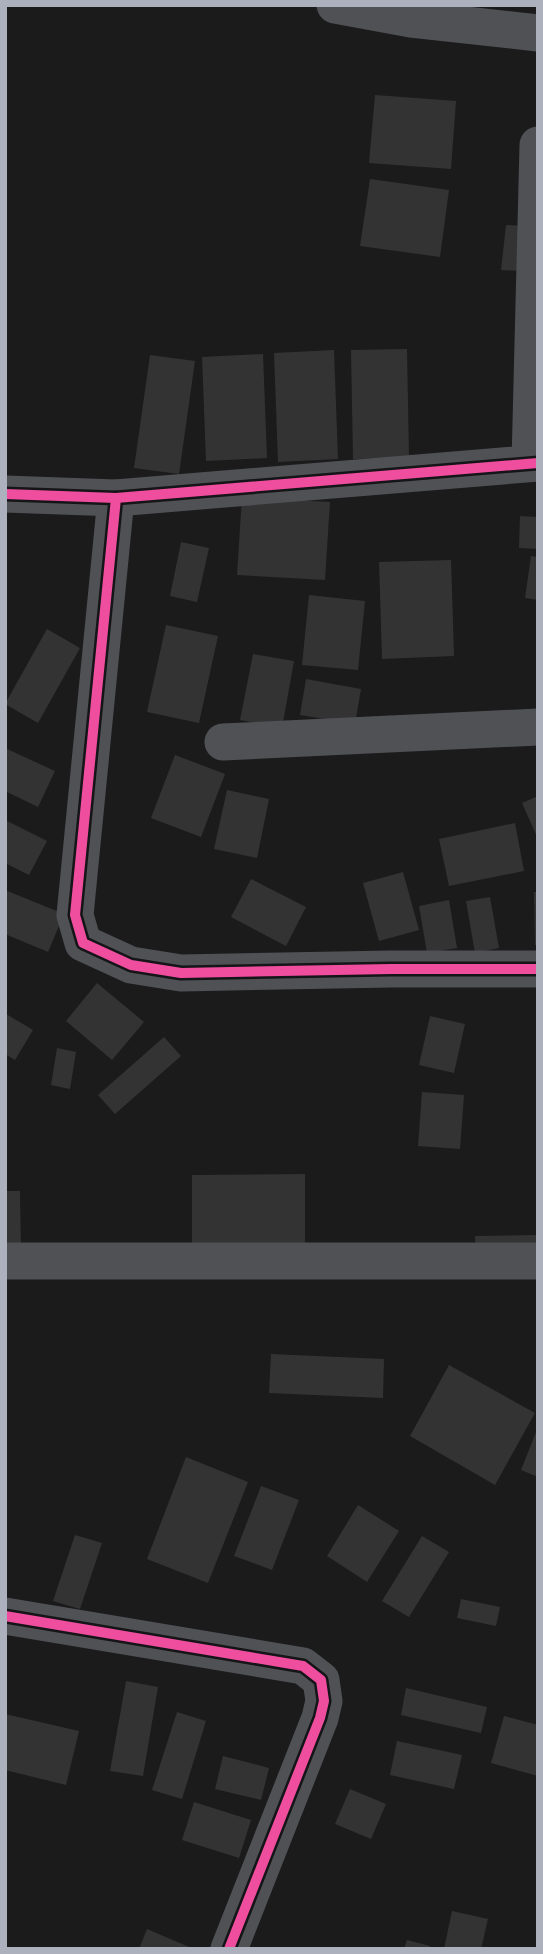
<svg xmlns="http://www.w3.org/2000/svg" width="543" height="1954" viewBox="0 0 543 1954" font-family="'Fira Sans',sans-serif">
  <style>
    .building { fill: #333334 }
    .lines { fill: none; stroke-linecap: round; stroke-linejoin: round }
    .minor { stroke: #4f5155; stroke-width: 37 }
    .cycleway-casing { stroke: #151518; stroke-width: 15 }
    .cycleway { stroke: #ef4d9e; stroke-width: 10 }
  </style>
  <rect width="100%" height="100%" fill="#1b1b1c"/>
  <g class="building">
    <path d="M375 95 456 101 451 169 369 163Z"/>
    <path d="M370 179 449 190 440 257 360 246Z"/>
    <path d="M506 225 524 226 520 271 501 270Z"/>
    <path d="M407 349 409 458 353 459 351 350Z"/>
    <path d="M334 350 338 459 278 462 274 353Z"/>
    <path d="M263 354 267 458 206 461 202 357Z"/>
    <path d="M150 355 195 361 179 474 134 468Z"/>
    <path d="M242 497 330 502 325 580 237 575Z"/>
    <path d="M520 516 538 517V549L519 548Z"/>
    <path d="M181 542 209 548 197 602 170 596Z"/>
    <path d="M531 556 538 557V600L525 598Z"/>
    <path d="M451 560 454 656 382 659 379 562Z"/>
    <path d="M309 595 365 601 358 670 302 665Z"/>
    <path d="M166 625 218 636 199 723 147 712Z"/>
    <path d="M47 629 80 648 38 723 5 704Z"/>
    <path d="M253 654 294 661 282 728 240 720Z"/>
    <path d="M306 679 361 689 355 724 300 715Z"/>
    <path d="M5 748 55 771 38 807 5 791Z"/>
    <path d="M175 755 225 774 201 837 151 818Z"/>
    <path d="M227 790 269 799 257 858 214 849Z"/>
    <path d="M538 796V839L522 803Z"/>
    <path d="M5 820 47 841 29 875 5 863Z"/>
    <path d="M515 823 524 871 449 886 439 839Z"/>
    <path d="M403 872 419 930 379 941 363 883Z"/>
    <path d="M251 879 306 907 286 946 231 917Z"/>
    <path d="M5 890 64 914 48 952 5 934Z"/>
    <path d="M534 892H538V945H535Z"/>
    <path d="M490 897 499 948 475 953 466 901Z"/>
    <path d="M449 900 457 948 427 953 419 906Z"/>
    <path d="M97 983 144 1022 112 1060 66 1021Z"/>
    <path d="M6 1014 33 1030 15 1060 5 1054Z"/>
    <path d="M430 1016 465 1024 454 1073 419 1065Z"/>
    <path d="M164 1037 181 1056 115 1114 98 1095Z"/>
    <path d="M57 1048 76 1052 70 1089 51 1085Z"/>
    <path d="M422 1092 464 1095 460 1149 418 1146Z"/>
    <path d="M305 1174V1248H192V1175Z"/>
    <path d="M5 1191H20L21 1252 5 1253Z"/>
    <path d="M538 1235V1256L476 1258 475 1236Z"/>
    <path d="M271 1354 384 1359 383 1398 269 1393Z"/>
    <path d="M449 1365 535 1413 495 1485 410 1436Z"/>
    <path d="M538 1427V1477L521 1470Z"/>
    <path d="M186 1457 248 1482 208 1583 147 1559Z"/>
    <path d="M261 1486 299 1500 272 1570 234 1556Z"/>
    <path d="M358 1505 399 1531 367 1582 327 1556Z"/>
    <path d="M75 1535 102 1543 80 1609 53 1601Z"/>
    <path d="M422 1536 449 1552 409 1617 382 1601Z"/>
    <path d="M461 1599 500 1607 496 1626 457 1618Z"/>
    <path d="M126 1681 158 1687 143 1776 110 1771Z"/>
    <path d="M406 1688 487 1707 481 1733 401 1715Z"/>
    <path d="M177 1712 206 1721 182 1799 152 1790Z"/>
    <path d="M5 1714 79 1731 66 1785 5 1770Z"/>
    <path d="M504 1716 538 1725V1776L491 1763Z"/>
    <path d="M397 1741 462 1755 454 1789 390 1775Z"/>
    <path d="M223 1756 269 1768 261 1800 215 1789Z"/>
    <path d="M350 1789 386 1804 371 1839 335 1824Z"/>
    <path d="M194 1802 251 1820 239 1858 182 1840Z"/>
    <path d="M452 1911 488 1919 481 1949H444Z"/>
    <path d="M147 1929 194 1949H139Z"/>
    <path d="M407 1940 430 1946 429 1949H404Z"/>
  </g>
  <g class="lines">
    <g class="minor">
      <path d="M335 5 411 19 538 33"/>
      <path d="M530 463 538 145"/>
      <path d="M5 494 116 498 538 463"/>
      <path d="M116 498 75 915 83 943 131 965 181 973 391 969H538"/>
      <path d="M223 742 538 727"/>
      <path d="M5 1261H538"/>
      <path d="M5 1616 303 1666 321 1680 324 1701 320 1718 229 1949"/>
    </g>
    <defs>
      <g id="cycleway">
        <path d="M5 494 116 498 538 463"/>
        <path d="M116 498 75 915 83 943 131 965 181 973 391 969H538"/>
        <path d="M5 1616 303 1666 321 1680 324 1701 320 1718 229 1949"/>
      </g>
    </defs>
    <use href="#cycleway" class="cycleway-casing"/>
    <use href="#cycleway" class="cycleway"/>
  </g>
  <rect width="543" height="1954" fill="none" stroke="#acb1bd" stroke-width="14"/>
</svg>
